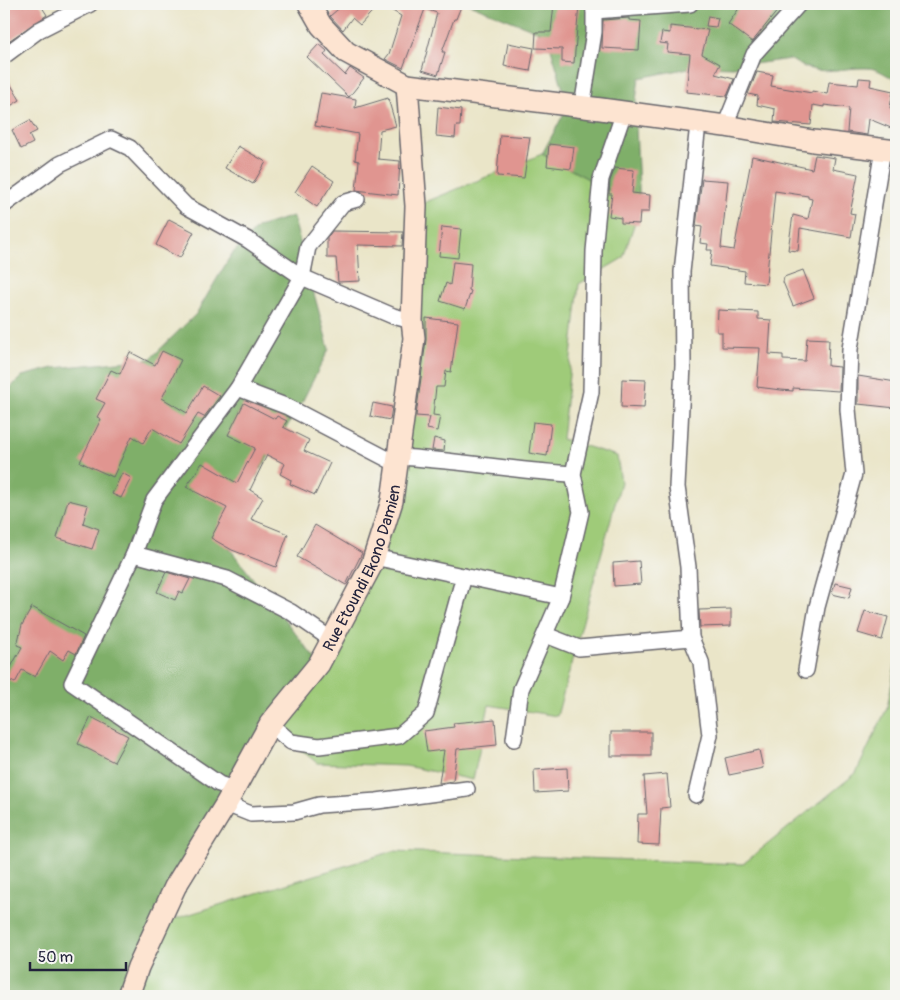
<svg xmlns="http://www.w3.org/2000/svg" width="900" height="1000" viewBox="0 0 900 1000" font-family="Pangolin,sans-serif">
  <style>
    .green { fill: #9fcb79; stroke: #60765a }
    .forest { fill: #7faf69; stroke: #506852 }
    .building { fill: #e09590 }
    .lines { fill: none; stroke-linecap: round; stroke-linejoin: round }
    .street-casing { stroke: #68666c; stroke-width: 18 }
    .secondary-casing { stroke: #68666c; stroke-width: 24 }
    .street { stroke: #fff; stroke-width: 15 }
    .secondary { stroke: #fde4d1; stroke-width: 21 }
    .labels { text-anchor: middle; stroke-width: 4; stroke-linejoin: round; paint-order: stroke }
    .street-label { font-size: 16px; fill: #22223b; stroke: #f6f6f2 }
  </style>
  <rect width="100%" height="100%" fill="#f6f6f2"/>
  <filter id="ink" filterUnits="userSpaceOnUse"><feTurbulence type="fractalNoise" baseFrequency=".02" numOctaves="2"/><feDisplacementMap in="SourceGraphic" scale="10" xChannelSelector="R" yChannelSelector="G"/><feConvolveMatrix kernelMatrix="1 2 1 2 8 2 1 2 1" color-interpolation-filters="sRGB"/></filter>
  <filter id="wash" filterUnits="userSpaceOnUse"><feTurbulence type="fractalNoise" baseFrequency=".0096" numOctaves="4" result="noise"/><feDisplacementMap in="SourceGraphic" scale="20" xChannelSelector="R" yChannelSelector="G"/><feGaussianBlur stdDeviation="1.12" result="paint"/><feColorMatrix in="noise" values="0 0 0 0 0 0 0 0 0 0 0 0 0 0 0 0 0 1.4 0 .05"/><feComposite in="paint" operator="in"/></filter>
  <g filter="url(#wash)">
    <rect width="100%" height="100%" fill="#eae5c8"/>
    <g class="green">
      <path d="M542 154 640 207 623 258 579 284 562 439 617 456 621 482 557 716 489 705 473 780 406 766 317 763 270 724 319 664 392 501 416 206Z"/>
      <path d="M896 661V996H128L158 924 393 851 743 864 856 773 887 708Z"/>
    </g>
    <g class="forest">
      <path d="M469 4H896V80C888 76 877 68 868 68 836 67 819 79 790 59L733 67 699 66 639 78 635 108 640 207 542 154 568 106 547 35Z"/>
      <path d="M293 216 329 349 302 402 220 536 319 664 270 724 128 996H4V394L22 376 54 368 150 359 196 314 231 255 258 227Z"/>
    </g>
    <g id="blocks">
      <g class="building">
        <path d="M4 4H40L47 15 7 42 4 38Z"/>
        <path d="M344 4H379L360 25 352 18 343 30 330 16Z"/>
        <path d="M381 4H462L456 19H454L442 52H445L438 75 422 70 437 13 425 9 403 68 385 59 389 54 401 16Z"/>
        <path d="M554 4 579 5 574 63 562 62V49L535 48 536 32H551Z"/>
        <path d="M742 4H783L752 42 728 24Z"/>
        <path d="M708 16 718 18 716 27 706 26Z"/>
        <path d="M629 18V20L641 21 639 50 602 48 603 20Z"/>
        <path d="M670 26 708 30 702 54 720 64 715 74 734 79 727 96 686 92 690 54 667 52 668 44 660 43 662 32 670 33Z"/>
        <path d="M508 43 534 48 530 71 504 66Z"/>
        <path d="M319 44 327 51 324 55 345 75 350 68 364 78 349 97 307 57Z"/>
        <path d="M757 72 773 75 771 86 812 93V91L827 94 829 82 858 85 859 78 871 79 870 86 893 91 890 108 896 111V130L869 119 867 135 847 132 849 108 824 105V107L813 105 811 125 774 122 775 109 757 105 758 96 748 94Z"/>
        <path d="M4 73 20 100 4 110Z"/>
        <path d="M321 93 356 99 355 108 388 98 396 126 380 130 378 159 400 161 398 195 356 190 359 161 355 160 358 134 315 126Z"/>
        <path d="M438 107 461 110 460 126H456L455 138 436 136Z"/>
        <path d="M30 120 37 131 29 135 33 143 21 149 12 130Z"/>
        <path d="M500 135 530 137 524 178 497 176Z"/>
        <path d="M549 144 574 147 571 169 547 166Z"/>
        <path d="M238 146 266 162 253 184 225 168Z"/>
        <path d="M815 155 835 158 833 169 858 174 850 213 855 214 851 237 800 228 798 251 788 250 793 215 808 219 812 199 808 198V196L775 191 766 284 744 282 745 271 710 266 712 250H707L708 244 700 243 702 227 696 226 702 179 728 181 721 248 734 250 752 156 812 169Z"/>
        <path d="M312 166 334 181 317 207 295 192Z"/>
        <path d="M615 168 634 170 632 193 650 195 649 212H640L639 224 621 223V218L609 216 612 194H609L610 181Z"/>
        <path d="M169 219 194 232 180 258 156 245Z"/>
        <path d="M442 227 461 229 458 258 439 256Z"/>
        <path d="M332 231 403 232 402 246 358 245 360 281 338 282 336 258H327V238Z"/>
        <path d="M453 262 471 264 469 290 471 291 465 309 440 301 446 283 450 285Z"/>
        <path d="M803 270 814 298 793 306 783 282 784 277Z"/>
        <path d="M718 310 758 312V319L771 320 769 354 783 355V360L805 361 807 338 829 339 828 366 840 367 839 391 793 388V391L781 390 757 387 760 348 722 347V332H717Z"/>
        <path d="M426 318 458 322 451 372 446 371 444 387H436L433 415 440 416 437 431 427 429 430 417 416 416 426 340Z"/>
        <path d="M162 351 181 360 162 398 187 413 203 386 220 396 204 417 198 414 179 444 152 428 143 443 132 436 113 477 80 462 101 419 97 417 105 403 96 399 111 370 120 374 130 352 155 365Z"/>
        <path d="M858 376 896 382V408L858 404Z"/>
        <path d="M622 379 646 380 644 408 621 407Z"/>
        <path d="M244 403 275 419 277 416 287 421 283 427 309 440 304 451 330 463 315 495 290 484 291 480 280 474 285 464 267 455 250 490 263 498 251 519 288 534 276 567 232 550 211 538 227 508 186 487 202 463 237 483 255 448 228 435Z"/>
        <path d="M373 403 392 407 390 420 370 416Z"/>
        <path d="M533 422 551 424 547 456 529 453Z"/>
        <path d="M434 438 445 441 444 451 432 450Z"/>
        <path d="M122 473 131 478 121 498 112 494Z"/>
        <path d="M68 500 88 505 83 523 99 529 92 549 57 538Z"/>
        <path d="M315 525 362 553 346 585 297 557Z"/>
        <path d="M639 561 641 584 614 586 613 563Z"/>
        <path d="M166 572 190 579 183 593 179 591 175 600 157 592Z"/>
        <path d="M835 583 852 587 849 598 832 594Z"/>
        <path d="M32 607 84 636 76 654 69 650 63 660 50 651 35 677 22 670 15 683 5 678 22 647 17 645 22 625Z"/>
        <path d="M731 609V626L700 627 699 610Z"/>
        <path d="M865 611 888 617 882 640 858 633Z"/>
        <path d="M91 717 128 736 114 762 78 744Z"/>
        <path d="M495 719 497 745 457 749 453 781 439 783 444 750 427 752 424 731 454 727 453 723Z"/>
        <rect x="611" y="732" width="40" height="24"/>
        <path d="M759 750 763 768 729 775 725 758Z"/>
        <path d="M567 768 568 791 535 793 534 770Z"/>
        <path d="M667 774 670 807 661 808 659 845 637 844 638 814H647L644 776Z"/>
      </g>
    </g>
  </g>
  <g filter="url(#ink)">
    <use href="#blocks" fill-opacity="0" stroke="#68666c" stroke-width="1"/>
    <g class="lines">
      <defs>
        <g id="street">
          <path d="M594 11 690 4"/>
          <path d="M4 56 39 30 90 4"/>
          <path d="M582 107 594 32V4"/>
          <path d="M725 126 754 54 799 4"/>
          <path d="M4 205 60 164 111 139 130 148 186 206 248 240 302 277 308 247 343 203 357 199"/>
          <path d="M238 388 288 407 397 464"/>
          <path d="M398 457C457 460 515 471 573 474"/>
          <path d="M134 554 227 579 291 612 332 640"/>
          <path d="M374 557 561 597"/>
          <path d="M546 635 579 648 691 638"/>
          <path d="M806 670 817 607 854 474 848 409 850 349 883 149"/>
          <path d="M270 724 291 742 319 746 399 736 426 713 464 576"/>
          <path d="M514 739 521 689 561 597 581 512 573 474 591 392 594 251 601 179 624 112"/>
          <path d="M234 789 219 784 72 683 134 554 154 500 238 388 302 277 393 316 412 321"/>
          <path d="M696 795 710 735 701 662 691 638 688 567 677 487 683 365 682 272 698 124"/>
          <path d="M226 804 251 814 294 812 319 805 377 801 467 789"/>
        </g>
        <g id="secondary">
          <path d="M309 4 321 25 346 52 407 85 601 109 725 126 813 141 896 151"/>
          <path id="s1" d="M128 996 138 967 175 887 226 804 270 724 319 664 372 564 392 501 414 338 412 321 416 206 407 85"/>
        </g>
      </defs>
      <use href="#street" class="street-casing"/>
      <use href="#secondary" class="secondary-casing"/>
      <use href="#street" class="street"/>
      <use href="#secondary" class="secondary"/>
    </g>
  </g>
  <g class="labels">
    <g class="street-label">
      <text dy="6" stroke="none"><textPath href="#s1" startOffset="491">Rue Etoundi Ekono Damien</textPath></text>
    </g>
  </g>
  <rect width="900" height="1000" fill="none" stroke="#f6f6f2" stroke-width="20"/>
  <path d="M30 962v8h96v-8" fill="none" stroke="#22223b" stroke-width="2.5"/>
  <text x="38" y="962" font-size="15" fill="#22223b" stroke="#f6f6f2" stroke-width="4" paint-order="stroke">50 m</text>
</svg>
